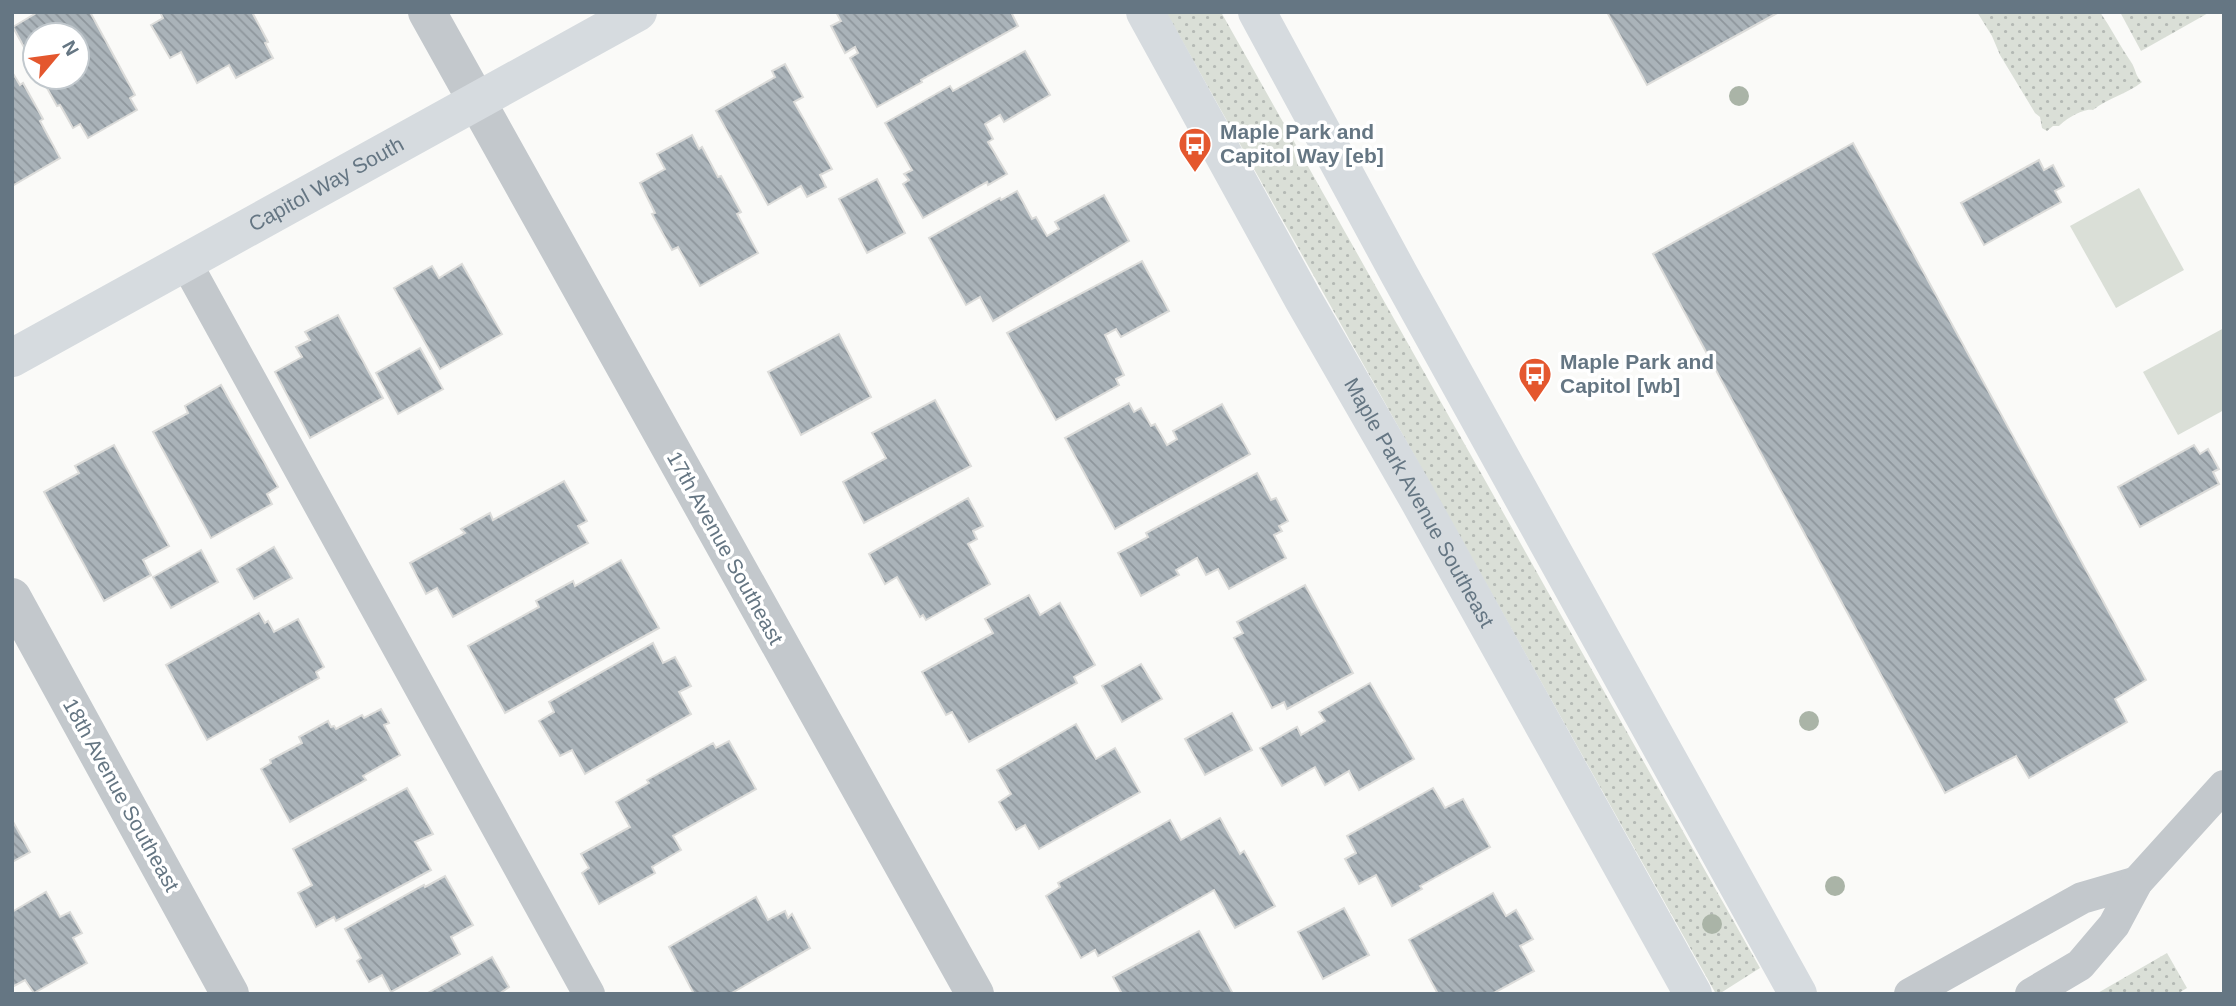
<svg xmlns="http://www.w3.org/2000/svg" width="2236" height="1006" viewBox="0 0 2236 1006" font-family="Arial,sans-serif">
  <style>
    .grass { fill: url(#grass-dots) }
    .green { fill: #dadfd7 }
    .building { fill: url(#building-back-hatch); stroke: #dcdcda; stroke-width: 2 }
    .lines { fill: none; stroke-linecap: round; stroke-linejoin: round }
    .lane { stroke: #c3c8cc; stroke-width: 32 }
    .street { stroke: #c3c8cc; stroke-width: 38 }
    .secondary { stroke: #d6dbdf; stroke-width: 38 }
    .tree { fill: #aab4a7 }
    .labels { text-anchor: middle; stroke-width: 7; stroke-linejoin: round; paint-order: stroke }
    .poi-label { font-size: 21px; font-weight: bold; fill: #657683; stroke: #fff; text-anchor: start }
    .street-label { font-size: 21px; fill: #657683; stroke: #fff }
  </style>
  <defs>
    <pattern id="grass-dots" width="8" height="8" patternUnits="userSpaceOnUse" patternTransform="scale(1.75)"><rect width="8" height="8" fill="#dadfd7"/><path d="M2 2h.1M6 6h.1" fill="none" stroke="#b4b9b4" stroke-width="1.8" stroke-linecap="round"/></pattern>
    <pattern id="building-back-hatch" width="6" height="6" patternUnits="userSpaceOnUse" patternTransform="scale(1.75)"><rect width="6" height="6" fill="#aab3b9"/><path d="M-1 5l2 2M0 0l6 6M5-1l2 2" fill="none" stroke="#8e969c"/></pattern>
  </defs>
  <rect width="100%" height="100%" fill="#fafaf8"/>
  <g class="grass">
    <path d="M1166 12H1221L1760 968 1719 994H1716Z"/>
    <path d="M1977 12H2100C2111 28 2120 46 2131 62 2136 69 2135 76 2142 82 2127 94 2108 98 2093 110 2083 108 2066 119 2059 126H2053L2047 131 2042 128 2040 117 2035 113 2000 55 1992 36Z"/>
    <path d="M2120 12H2210L2141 51Z"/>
    <path d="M2167 953 2187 988 2177 994H2096Z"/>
  </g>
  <g class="green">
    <path d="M2139 188 2184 270 2116 308 2070 226Z"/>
    <path d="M2224 328V410L2178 435 2143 372Z"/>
  </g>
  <g class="building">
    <path d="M38 12H90L135 95 130 98 137 110 88 138 80 124 73 128 60 105 57 106 41 77H77V35H35V67L13 27Z"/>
    <path d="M160 12H252L268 42 265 43 273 58 236 78 229 65 197 83 181 52 170 58 151 25 163 18Z"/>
    <path d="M836 12H1011L1018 26 921 80 922 82 877 107 850 58 858 53 855 47 845 53 831 26 841 21Z"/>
    <path d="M1607 12H1779L1647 85Z"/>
    <path d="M1025 51 1050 95 1004 122 1000 115 985 124 993 139 988 142 1007 174 988 185 987 182 923 218 903 184 909 180 904 174 912 170 885 123 950 86 953 91Z"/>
    <path d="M785 64 803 97 794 102 832 169 820 175 826 187 807 197 801 186 768 205 716 111 775 77 772 71Z"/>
    <path d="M12 72 20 85 23 83 43 119 40 121 60 158 12 186Z"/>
    <path d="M692 135 699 149 702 147 718 177 721 176 741 212 737 214 758 253 700 286 678 247 672 250 652 214 655 213 640 183 665 169 657 154Z"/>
    <path d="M1853 143 2146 680 2115 699 2127 722 2029 778 2016 756 1945 793 1653 254Z"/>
    <path d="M2039 160 2044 170 2053 165 2064 186 2055 191 2061 202 1984 245 1961 203Z"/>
    <path d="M877 179 905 233 867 253 839 199Z"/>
    <path d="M1017 191 1032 219 1036 217 1047 236 1059 229 1055 222 1104 195 1129 241 993 321 980 297 966 305 929 238 1000 198 1001 200Z"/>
    <path d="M1142 261 1169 311 1121 337 1116 329 1105 335 1124 375 1116 379 1119 385 1056 420 1007 333Z"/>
    <path d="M462 264 502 334 440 369 394 288 432 266 439 278Z"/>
    <path d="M338 315 383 398 310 438 275 372 302 357 296 347 310 340 305 332Z"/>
    <path d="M839 334 871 397 801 435 768 372Z"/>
    <path d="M420 348 443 389 398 414 376 373Z"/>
    <path d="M221 385 278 487 267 494 272 504 211 538 153 432 188 413 185 406Z"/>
    <path d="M935 400 971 466 864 523 843 482 886 458 872 433Z"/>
    <path d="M1129 403 1134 412 1141 408 1151 426 1155 424 1167 445 1177 439 1173 431 1222 404 1250 454 1115 529 1065 438Z"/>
    <path d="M114 445 169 546 143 560 151 575 104 601 44 492 79 473 75 466Z"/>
    <path d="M2194 445 2200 454 2208 449 2219 469 2213 472 2219 484 2140 527 2118 487Z"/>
    <path d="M1257 473 1271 500 1276 498 1288 521 1279 526 1282 531 1274 535 1286 558 1229 589 1218 569 1206 575 1197 558 1176 570 1179 575 1141 596 1118 553 1148 537 1146 533Z"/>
    <path d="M564 481 587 521 578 526 588 543 453 617 437 588 426 594 410 563 465 533 461 529 490 513 493 520Z"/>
    <path d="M968 498 983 526 973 531 977 539 968 544 990 584 926 620 923 615 920 617 897 577 885 584 869 554Z"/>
    <path d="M274 547 292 578 254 599 237 569Z"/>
    <path d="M201 550 218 582 171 608 153 577Z"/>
    <path d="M621 560 659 628 505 713 468 646 539 607 536 601 573 581 575 586Z"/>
    <path d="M1305 585 1353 673 1287 709 1284 702 1272 708 1234 638 1243 633 1237 622Z"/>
    <path d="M1029 595 1040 615 1060 603 1095 665 1074 677 1077 683 969 742 952 712 946 715 922 672 993 633 985 619Z"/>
    <path d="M259 613 265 623 268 621 274 632 298 619 324 667 316 672 319 678 207 740 166 665Z"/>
    <path d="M653 643 663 663 675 657 691 686 679 692 691 714 585 774 572 750 560 756 539 721 554 712 549 702Z"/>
    <path d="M1141 664 1162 699 1122 722 1102 686Z"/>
    <path d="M1370 683 1414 759 1359 790 1349 771 1325 785 1315 767 1282 786 1260 748 1297 727 1301 735 1325 721 1319 712Z"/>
    <path d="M381 709 389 723 384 725 400 755 363 776 366 780 290 822 261 769 271 763 270 760 302 743 299 737 328 721 331 727 334 726 336 729 362 715 364 718Z"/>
    <path d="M1232 713 1252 750 1205 775 1185 739Z"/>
    <path d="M1076 724 1096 759 1115 748 1140 792 1039 849 1025 825 1016 830 999 802 1011 794 997 770Z"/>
    <path d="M729 741 756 789 673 836 681 850 652 867 655 873 599 904 582 873 589 868 581 854 630 827 616 802 649 783 647 780 713 743 716 748Z"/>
    <path d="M407 788 433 834 415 842 431 870 336 921 334 917 316 927 298 893 312 885 293 849Z"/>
    <path d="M1433 788 1445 808 1463 799 1490 847 1420 886 1422 889 1392 906 1376 875 1359 884 1345 859 1356 853 1347 836Z"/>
    <path d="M1220 818 1240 854 1244 851 1275 906 1235 928 1214 890 1098 956 1095 950 1081 958 1046 896 1060 887 1058 883 1170 820 1181 840Z"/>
    <path d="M12 820 30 852 12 862Z"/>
    <path d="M445 876 473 925 451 937 460 954 391 992 382 975 369 982 357 961 361 958 345 929 424 885 425 887Z"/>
    <path d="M46 892 60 917 70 912 82 933 73 938 87 963 34 993 25 980 12 987V912Z"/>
    <path d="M1493 893 1506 916 1516 910 1533 939 1520 946 1534 971 1492 994H1438L1409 940Z"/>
    <path d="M756 897 768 920 785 911 788 918 792 914 810 948 730 994H694L669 947Z"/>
    <path d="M1344 908 1369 955 1323 979 1298 932Z"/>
    <path d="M1199 931 1233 994H1122L1113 977Z"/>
    <path d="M492 957 509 987 499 994H426Z"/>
  </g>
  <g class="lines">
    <g class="lane">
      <path d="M185 261 589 994"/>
      <path d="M1910 994 2082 898 2137 882"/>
      <path d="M2031 994 2080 965 2114 925 2137 882 2224 786"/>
    </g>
    <g class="street">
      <path d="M427 12 975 994"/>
      <path d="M12 597 230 994"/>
    </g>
    <g class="secondary">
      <path id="s1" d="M1145 12 1303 299 1418 499 1693 994"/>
      <path d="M1257 12 1399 274 1798 994"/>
      <path id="s2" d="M12 358 638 12"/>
    </g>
  </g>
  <g class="tree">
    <circle cx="1739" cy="96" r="10"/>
    <circle cx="1809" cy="721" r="10"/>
    <circle cx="1835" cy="886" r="10"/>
    <circle cx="1712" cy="924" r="10"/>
  </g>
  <defs>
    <symbol id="bus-pin" viewBox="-11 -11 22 30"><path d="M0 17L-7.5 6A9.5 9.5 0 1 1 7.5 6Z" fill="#e4572e" stroke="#fff"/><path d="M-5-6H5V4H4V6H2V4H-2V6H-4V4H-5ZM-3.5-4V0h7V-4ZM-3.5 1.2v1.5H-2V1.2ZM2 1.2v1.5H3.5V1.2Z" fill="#fff"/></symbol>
  </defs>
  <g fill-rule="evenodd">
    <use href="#bus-pin" x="1176" y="125" width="38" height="52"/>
    <use href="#bus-pin" x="1516" y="355" width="38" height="52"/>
  </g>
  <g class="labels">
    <g class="poi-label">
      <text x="1220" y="139">Maple Park and<tspan x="1220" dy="24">Capitol Way [eb]</tspan></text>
      <text x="1560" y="369">Maple Park and<tspan x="1560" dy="24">Capitol [wb]</tspan></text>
    </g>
    <g class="street-label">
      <text dy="7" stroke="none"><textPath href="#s2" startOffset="359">Capitol Way South</textPath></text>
      <text dy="7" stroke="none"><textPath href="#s1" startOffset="562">Maple Park Avenue Southeast</textPath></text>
      <text transform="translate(725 548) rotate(61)" y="7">17th Avenue Southeast</text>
      <text transform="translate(121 795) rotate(61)" y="7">18th Avenue Southeast</text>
    </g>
  </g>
  <rect width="2236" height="1006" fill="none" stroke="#657683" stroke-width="28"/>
  <g transform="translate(56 56) rotate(61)"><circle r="33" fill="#ffffff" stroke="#c1c8cd" stroke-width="2"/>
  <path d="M0-5L12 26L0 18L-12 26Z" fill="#e4572e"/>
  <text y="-10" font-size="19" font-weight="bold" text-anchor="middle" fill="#657683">N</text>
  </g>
</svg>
